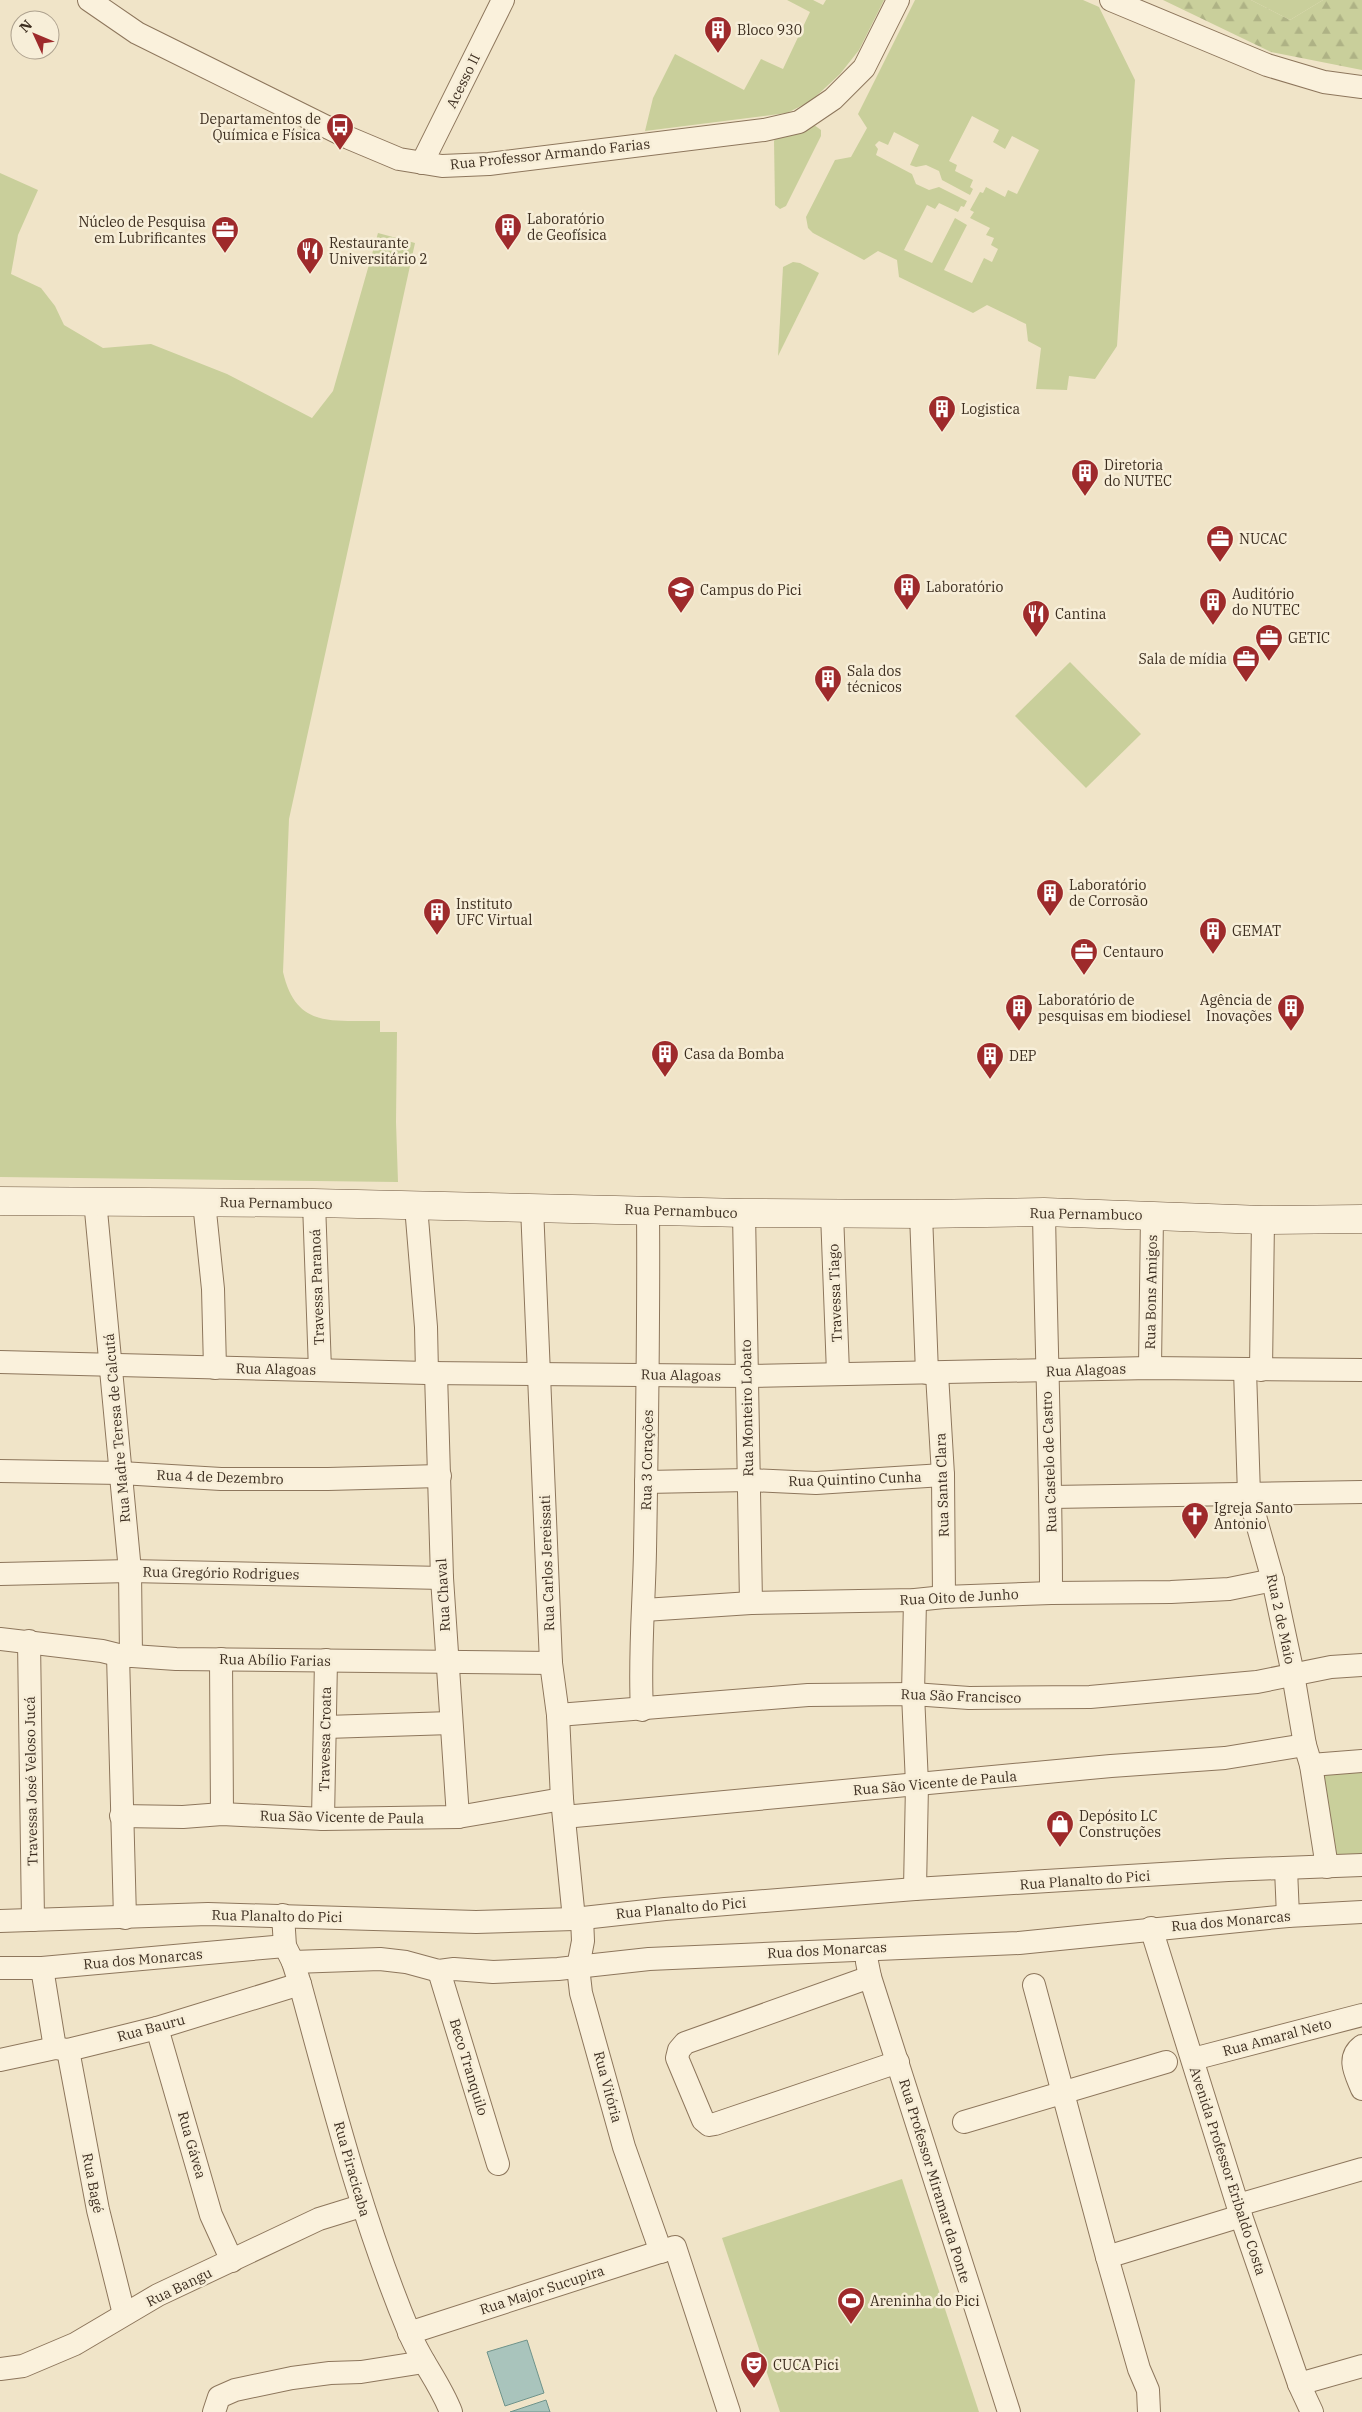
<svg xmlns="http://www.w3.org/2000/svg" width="1362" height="2412" viewBox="0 0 1362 2412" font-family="'IBM Plex Serif',serif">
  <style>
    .green { fill: #c9cf9b; fill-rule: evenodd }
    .forest { fill: url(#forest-firs) }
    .water { fill: #a9c4bc; stroke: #6f938a }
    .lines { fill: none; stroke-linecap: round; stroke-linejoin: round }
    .street-casing { stroke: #8d765c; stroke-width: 24 }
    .secondary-casing { stroke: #6f573f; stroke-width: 29 }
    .street { stroke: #faf1dc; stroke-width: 22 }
    .secondary { stroke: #faf1dc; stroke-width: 28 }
    .labels { text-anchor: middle; stroke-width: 5; stroke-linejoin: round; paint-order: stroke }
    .poi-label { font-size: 14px; fill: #3d2e20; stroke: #f7eed8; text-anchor: start }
    .street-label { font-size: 14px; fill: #3d2e20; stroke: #f7eed8 }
  </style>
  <defs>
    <pattern id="forest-firs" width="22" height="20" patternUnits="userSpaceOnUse" patternTransform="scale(1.25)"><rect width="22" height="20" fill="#c9cf9b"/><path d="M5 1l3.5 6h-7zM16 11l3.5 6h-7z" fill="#aeb285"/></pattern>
  </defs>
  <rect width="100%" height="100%" fill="#f0e4c8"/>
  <g class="green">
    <path d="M787 0H813L823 5 826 0H884L859 50 840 74 811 101 787 113 645 131 653 98 675 54 744 90 761 59 783 69 810 12Z"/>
    <path d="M915 0H1083L1099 7 1135 80 1117 346 1095 379 1069 376 1067 390 1036 389 1041 348 1028 341 1026 324 987 305 973 313 899 277 897 260 878 251 864 260 813 233 808 228 806 217 835 160 851 157 867 128 858 114ZM972 116 999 130 993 142 1005 149 1012 136 1039 150 1017 194 1008 190 1005 197 986 187 983 193 980 192 970 210 974 212 970 218 990 228 986 235 994 238 991 245 998 249 992 262 984 258 972 283 944 270 967 225 955 218 932 263 904 250 927 205 935 209 939 203 958 212 961 206 964 207 967 201 939 187 929 190 916 184 912 174 876 155 878 149 875 145 879 141 888 145 894 132 919 145 910 165 916 167 926 165 939 171 942 180 970 195 973 189 970 187 973 180 955 171 957 165 949 161Z"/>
    <path d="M1251 0H1323L1290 20Z"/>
    <path d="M814 125 821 130V136L786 206 780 209 775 205 774 141 776 137Z"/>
    <path d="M0 173 38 190 18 235 11 274 41 288 55 306 64 325 103 348 151 344 227 374 312 418 333 391 378 233 415 243 289 819 283 972C296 1029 332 1020 380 1021V1032H397L396 1122 398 1182 0 1177Z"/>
    <path d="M793 262 800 263 819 273 778 356 783 267Z"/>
    <path d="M1070 662 1141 734 1086 788 1015 716Z"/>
    <path d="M1362 1767V1854L1339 1857 1333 1853 1323 1772Z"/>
    <path d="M902 2179 979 2412H780L722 2238Z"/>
  </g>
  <path class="forest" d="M1163 0H1251L1290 20 1323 0H1362V70L1271 52Z"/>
  <g class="water">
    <path d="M527 2340 544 2393 505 2406 487 2352Z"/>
    <path d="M546 2400 550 2412H510Z"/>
  </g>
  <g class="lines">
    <defs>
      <g id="street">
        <path d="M89 0 137 33 349 138 399 159 442 166 489 164 764 130 799 122 833 99 864 68 898 0"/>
        <path d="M1111 0 1267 65 1324 82 1362 87"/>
        <path d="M422 163 503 0"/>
        <path d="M95 1200 130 1571 131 1656"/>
        <path d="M204 1202 213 1289 215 1368"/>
        <path d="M314 1203 320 1370"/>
        <path d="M416 1206 426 1327 427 1373"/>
        <path d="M532 1207 551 1663 558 1715 562 1799 574 1919"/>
        <path d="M1044 1212C1046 1339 1051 1466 1051 1593"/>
        <path d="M744 1213 751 1603"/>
        <path d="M832 1213 838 1373"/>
        <path d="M921 1214 927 1373"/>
        <path d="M0 1362 427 1373 746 1376 1150 1368 1362 1370"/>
        <path d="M1150 1368 1152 1215"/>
        <path d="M1245 1370 1249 1495 1273 1580 1293 1674 1305 1745 1311 1765 1327 1867"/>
        <path d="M1261 1370 1263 1220"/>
        <path d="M436 1373 442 1578 458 1817"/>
        <path d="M937 1374 943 1475 944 1597"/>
        <path d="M0 1471 121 1473 221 1479H328L440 1476"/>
        <path d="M646 1482 749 1480 816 1483 943 1475"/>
        <path d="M1051 1497 1362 1492"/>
        <path d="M0 1574 130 1571 442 1578"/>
        <path d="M915 1600 913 1694 917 1784 915 1889"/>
        <path d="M644 1610 751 1603 915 1600 944 1597 1051 1593 1171 1592 1229 1589 1273 1580"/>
        <path d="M0 1639 102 1651 118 1655 176 1659 551 1663"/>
        <path d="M29 1641 33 1920"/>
        <path d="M118 1655 125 1918"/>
        <path d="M221 1659 222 1814"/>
        <path d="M642 1710C639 1657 644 1604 645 1551 647 1437 649 1324 648 1210"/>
        <path d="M558 1715 808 1695 913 1694 969 1698 1090 1697 1257 1682 1331 1667 1362 1665"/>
        <path d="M326 1727 451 1723"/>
        <path d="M1311 1765 1362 1761"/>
        <path d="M121 1816 183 1817 222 1814 323 1819 458 1817 562 1799"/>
        <path d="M564 1817 1111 1766 1225 1758 1305 1745"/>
        <path d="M323 1819 326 1660"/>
        <path d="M1286 1869 1288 1916"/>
        <path d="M283 1915 285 1946 293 1962 300 1984C332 2101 362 2219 409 2332 420 2360 440 2383 451 2412"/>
        <path d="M582 1918 583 1941 578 1967 581 1993 624 2147 661 2252"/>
        <path d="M0 1921 208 1914 476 1922 574 1919 665 1909 915 1889 1228 1870 1362 1865"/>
        <path d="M1151 1928 1241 2216 1299 2384 1312 2412"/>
        <path d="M293 1962 380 1959 406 1962 439 1971 454 1969 493 1972 558 1969 649 1959 1019 1943 1288 1916 1362 1912"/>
        <path d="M867 1962 870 1977 1009 2412"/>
        <path d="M0 1968H42L285 1946"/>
        <path d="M42 1968 55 2048"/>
        <path d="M439 1971 498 2164"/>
        <path d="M870 1977 685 2043 679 2050 677 2058 703 2120 709 2125 715 2124 898 2062"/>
        <path d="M1034 1985 1107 2257 1139 2369 1148 2390 1149 2412"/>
        <path d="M157 2028 211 2215 232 2261"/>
        <path d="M1362 2046C1346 2058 1356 2074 1362 2089"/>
        <path d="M68 2050 98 2210 124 2314"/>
        <path d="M1193 2059 1362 2015"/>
        <path d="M0 2060 55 2048 68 2050 157 2028 300 1984"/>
        <path d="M964 2122 1166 2062"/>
        <path d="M1238 2205 1362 2169"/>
        <path d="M1107 2257 1241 2216"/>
        <path d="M409 2333 675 2247 729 2412"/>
        <path d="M0 2369 23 2366 75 2344 158 2295 319 2219 361 2206"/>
        <path d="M1299 2384 1362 2366"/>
        <path d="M214 2412 219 2397 235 2390 292 2378 330 2373 361 2372 424 2362"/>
      </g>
      <path id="secondary" d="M0 1201 314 1203 744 1213 921 1214 1044 1212 1263 1220 1362 1219"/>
    </defs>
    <use href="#street" class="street-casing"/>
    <use href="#secondary" class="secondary-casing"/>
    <use href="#street" class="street"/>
    <use href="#secondary" class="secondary"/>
  </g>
  <defs>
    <symbol id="building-pin" viewBox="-11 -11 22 30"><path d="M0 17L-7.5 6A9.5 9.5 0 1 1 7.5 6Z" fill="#9e2a2b" stroke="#f7eed8"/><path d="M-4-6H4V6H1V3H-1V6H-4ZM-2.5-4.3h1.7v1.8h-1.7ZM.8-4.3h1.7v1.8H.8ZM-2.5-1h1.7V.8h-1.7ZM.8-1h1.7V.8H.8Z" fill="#fff"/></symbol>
    <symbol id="bus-pin" viewBox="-11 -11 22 30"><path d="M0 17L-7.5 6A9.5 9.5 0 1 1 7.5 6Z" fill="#9e2a2b" stroke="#f7eed8"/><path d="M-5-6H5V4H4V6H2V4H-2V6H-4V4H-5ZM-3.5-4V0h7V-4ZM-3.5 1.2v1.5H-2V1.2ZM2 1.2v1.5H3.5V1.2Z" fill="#fff"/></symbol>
    <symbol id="office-pin" viewBox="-11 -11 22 30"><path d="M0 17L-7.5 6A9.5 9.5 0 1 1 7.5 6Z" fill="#9e2a2b" stroke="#f7eed8"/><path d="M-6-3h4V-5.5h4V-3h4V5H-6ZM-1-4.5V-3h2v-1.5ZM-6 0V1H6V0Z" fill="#fff"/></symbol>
    <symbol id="restaurant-pin" viewBox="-11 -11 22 30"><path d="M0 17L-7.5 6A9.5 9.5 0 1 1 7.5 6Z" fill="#9e2a2b" stroke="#f7eed8"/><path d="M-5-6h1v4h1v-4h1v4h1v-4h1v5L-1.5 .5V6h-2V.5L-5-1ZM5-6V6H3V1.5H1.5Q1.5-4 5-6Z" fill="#fff"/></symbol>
    <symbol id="university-pin" viewBox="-11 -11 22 30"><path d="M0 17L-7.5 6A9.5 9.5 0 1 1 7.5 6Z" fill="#9e2a2b" stroke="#f7eed8"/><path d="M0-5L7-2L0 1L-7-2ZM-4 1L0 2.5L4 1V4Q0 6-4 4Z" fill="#fff"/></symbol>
    <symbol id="church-pin" viewBox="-11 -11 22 30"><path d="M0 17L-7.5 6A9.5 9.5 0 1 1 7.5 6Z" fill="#9e2a2b" stroke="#f7eed8"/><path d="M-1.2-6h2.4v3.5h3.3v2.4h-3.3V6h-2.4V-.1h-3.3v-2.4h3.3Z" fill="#fff"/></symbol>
    <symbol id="shop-pin" viewBox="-11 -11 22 30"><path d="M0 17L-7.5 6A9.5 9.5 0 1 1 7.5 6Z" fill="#9e2a2b" stroke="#f7eed8"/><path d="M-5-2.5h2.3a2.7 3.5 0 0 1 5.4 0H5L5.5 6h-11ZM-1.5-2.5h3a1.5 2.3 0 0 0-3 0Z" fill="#fff"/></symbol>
    <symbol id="stadium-pin" viewBox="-11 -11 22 30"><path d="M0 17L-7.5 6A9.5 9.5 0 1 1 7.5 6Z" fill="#9e2a2b" stroke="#f7eed8"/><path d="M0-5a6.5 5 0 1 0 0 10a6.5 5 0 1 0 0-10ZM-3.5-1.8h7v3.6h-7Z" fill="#fff"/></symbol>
    <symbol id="theatre-pin" viewBox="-11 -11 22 30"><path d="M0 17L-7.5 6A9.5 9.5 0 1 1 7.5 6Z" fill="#9e2a2b" stroke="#f7eed8"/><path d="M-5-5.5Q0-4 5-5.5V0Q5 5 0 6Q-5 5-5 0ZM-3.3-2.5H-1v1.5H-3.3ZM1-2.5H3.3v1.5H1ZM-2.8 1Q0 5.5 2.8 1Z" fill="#fff"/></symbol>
  </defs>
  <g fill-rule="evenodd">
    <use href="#building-pin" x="702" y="14" width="32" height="43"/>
    <use href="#bus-pin" x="324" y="111" width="32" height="43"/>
    <use href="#building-pin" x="492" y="211" width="32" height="43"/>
    <use href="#office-pin" x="209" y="214" width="32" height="43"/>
    <use href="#restaurant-pin" x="294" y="235" width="32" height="43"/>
    <use href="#building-pin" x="926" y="393" width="32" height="43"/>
    <use href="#building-pin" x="1069" y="457" width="32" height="43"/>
    <use href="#office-pin" x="1204" y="523" width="32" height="43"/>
    <use href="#building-pin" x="891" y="571" width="32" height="43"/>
    <use href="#university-pin" x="665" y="574" width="32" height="43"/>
    <use href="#building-pin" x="1197" y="586" width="32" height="43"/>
    <use href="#restaurant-pin" x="1020" y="598" width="32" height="43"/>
    <use href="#office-pin" x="1253" y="622" width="32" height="43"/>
    <use href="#office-pin" x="1230" y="643" width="32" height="43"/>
    <use href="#building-pin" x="812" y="663" width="32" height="43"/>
    <use href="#building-pin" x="1034" y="877" width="32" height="43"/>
    <use href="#building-pin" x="421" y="896" width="32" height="43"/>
    <use href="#building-pin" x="1197" y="915" width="32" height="43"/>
    <use href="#office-pin" x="1068" y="936" width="32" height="43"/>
    <use href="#building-pin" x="1003" y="992" width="32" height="43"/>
    <use href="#building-pin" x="1275" y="992" width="32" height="43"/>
    <use href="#building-pin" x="649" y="1038" width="32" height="43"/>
    <use href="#building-pin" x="974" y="1040" width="32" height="43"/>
    <use href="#church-pin" x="1179" y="1500" width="32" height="43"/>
    <use href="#shop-pin" x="1044" y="1808" width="32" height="43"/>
    <use href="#stadium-pin" x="835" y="2285" width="32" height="43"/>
    <use href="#theatre-pin" x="738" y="2349" width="32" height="43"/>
  </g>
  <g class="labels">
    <g class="poi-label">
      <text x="737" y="35">Bloco 930</text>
      <text x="321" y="124" text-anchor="end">Departamentos de<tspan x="321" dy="16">Química e Física</tspan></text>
      <text x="527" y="224">Laboratório<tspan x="527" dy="16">de Geofísica</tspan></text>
      <text x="206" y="227" text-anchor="end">Núcleo de Pesquisa<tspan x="206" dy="16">em Lubrificantes</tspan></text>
      <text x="329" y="248">Restaurante<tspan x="329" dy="16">Universitário 2</tspan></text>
      <text x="961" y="414">Logistica</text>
      <text x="1104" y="470">Diretoria<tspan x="1104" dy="16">do NUTEC</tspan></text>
      <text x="1239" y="544">NUCAC</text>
      <text x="926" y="592">Laboratório</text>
      <text x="700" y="595">Campus do Pici</text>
      <text x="1232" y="599">Auditório<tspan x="1232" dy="16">do NUTEC</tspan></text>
      <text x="1055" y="619">Cantina</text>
      <text x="1288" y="643">GETIC</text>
      <text x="1227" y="664" text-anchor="end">Sala de mídia</text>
      <text x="847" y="676">Sala dos<tspan x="847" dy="16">técnicos</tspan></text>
      <text x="1069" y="890">Laboratório<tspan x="1069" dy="16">de Corrosão</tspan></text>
      <text x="456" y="909">Instituto<tspan x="456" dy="16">UFC Virtual</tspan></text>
      <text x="1232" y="936">GEMAT</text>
      <text x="1103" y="957">Centauro</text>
      <text x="1038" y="1005">Laboratório de<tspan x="1038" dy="16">pesquisas em biodiesel</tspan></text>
      <text x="1272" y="1005" text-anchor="end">Agência de<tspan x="1272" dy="16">Inovações</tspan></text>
      <text x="684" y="1059">Casa da Bomba</text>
      <text x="1009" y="1061">DEP</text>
      <text x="1214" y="1513">Igreja Santo<tspan x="1214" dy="16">Antonio</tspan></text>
      <text x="1079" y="1821">Depósito LC<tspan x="1079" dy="16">Construções</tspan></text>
      <text x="870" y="2306">Areninha do Pici</text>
      <text x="773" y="2370">CUCA Pici</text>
    </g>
    <g class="street-label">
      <text transform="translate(463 81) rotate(-64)" y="5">Acesso II</text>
      <text transform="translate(550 154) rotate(-6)" y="5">Rua Professor Armando Farias</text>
      <text transform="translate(276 1203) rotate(1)" y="5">Rua Pernambuco</text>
      <text transform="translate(681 1211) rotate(2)" y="5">Rua Pernambuco</text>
      <text transform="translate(1086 1214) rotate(1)" y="5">Rua Pernambuco</text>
      <text transform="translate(317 1287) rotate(-92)" y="5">Travessa Paranoá</text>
      <text transform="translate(1151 1292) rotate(-89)" y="5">Rua Bons Amigos</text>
      <text transform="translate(835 1293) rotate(-92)" y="5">Travessa Tiago</text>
      <text transform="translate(276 1369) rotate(1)" y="5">Rua Alagoas</text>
      <text transform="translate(1086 1370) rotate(-2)" y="5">Rua Alagoas</text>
      <text transform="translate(681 1375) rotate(1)" y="5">Rua Alagoas</text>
      <text transform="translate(747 1408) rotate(-91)" y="5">Rua Monteiro Lobato</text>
      <text transform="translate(117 1428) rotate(-95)" y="5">Rua Madre Teresa de Calcutá</text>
      <text transform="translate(647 1460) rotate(-89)" y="5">Rua 3 Corações</text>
      <text transform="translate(1049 1462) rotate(-92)" y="5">Rua Castelo de Castro</text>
      <text transform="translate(220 1477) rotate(2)" y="5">Rua 4 de Dezembro</text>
      <text transform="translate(855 1479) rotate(-2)" y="5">Rua Quintino Cunha</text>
      <text transform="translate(942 1485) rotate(-92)" y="5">Rua Santa Clara</text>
      <text transform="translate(547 1563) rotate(-92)" y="5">Rua Carlos Jereissati</text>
      <text transform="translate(221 1573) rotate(1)" y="5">Rua Gregório Rodrigues</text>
      <text transform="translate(443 1595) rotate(-93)" y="5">Rua Chaval</text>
      <text transform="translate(959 1597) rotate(-3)" y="5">Rua Oito de Junho</text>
      <text transform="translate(1281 1619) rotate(78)" y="5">Rua 2 de Maio</text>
      <text transform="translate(275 1660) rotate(1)" y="5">Rua Abílio Farias</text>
      <text transform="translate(961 1696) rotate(2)" y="5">Rua São Francisco</text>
      <text transform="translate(325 1739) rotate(-89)" y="5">Travessa Croata</text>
      <text transform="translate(31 1781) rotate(-91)" y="5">Travessa José Veloso Jucá</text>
      <text transform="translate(935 1783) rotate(-5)" y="5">Rua São Vicente de Paula</text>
      <text transform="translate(342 1817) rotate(1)" y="5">Rua São Vicente de Paula</text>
      <text transform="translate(1085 1880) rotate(-4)" y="5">Rua Planalto do Pici</text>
      <text transform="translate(681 1908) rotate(-5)" y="5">Rua Planalto do Pici</text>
      <text transform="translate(277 1916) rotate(1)" y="5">Rua Planalto do Pici</text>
      <text transform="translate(1231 1921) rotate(-5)" y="5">Rua dos Monarcas</text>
      <text transform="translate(827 1950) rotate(-3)" y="5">Rua dos Monarcas</text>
      <text transform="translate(143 1959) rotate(-5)" y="5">Rua dos Monarcas</text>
      <text transform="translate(151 2028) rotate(-15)" y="5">Rua Bauru</text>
      <text transform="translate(1277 2037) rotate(-15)" y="5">Rua Amaral Neto</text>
      <text transform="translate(469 2067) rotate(73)" y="5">Beco Tranquilo</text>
      <text transform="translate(608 2087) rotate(75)" y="5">Rua Vitória</text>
      <text transform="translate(192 2145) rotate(74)" y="5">Rua Gávea</text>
      <text transform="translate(352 2169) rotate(74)" y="5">Rua Piracicaba</text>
      <text transform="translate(1228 2171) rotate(72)" y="5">Avenida Professor Eribaldo Costa</text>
      <text transform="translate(935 2181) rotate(73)" y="5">Rua Professor Miramar da Ponte</text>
      <text transform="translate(93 2183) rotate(79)" y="5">Rua Bagé</text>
      <text transform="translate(179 2287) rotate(-26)" y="5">Rua Bangu</text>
      <text transform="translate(542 2290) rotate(-18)" y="5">Rua Major Sucupira</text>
    </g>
  </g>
  <g transform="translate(35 35) rotate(314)"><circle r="24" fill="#f7eed8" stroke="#ada18e"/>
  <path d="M0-4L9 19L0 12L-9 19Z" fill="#9e2a2b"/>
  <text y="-8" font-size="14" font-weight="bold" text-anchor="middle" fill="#3d2e20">N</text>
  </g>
</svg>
